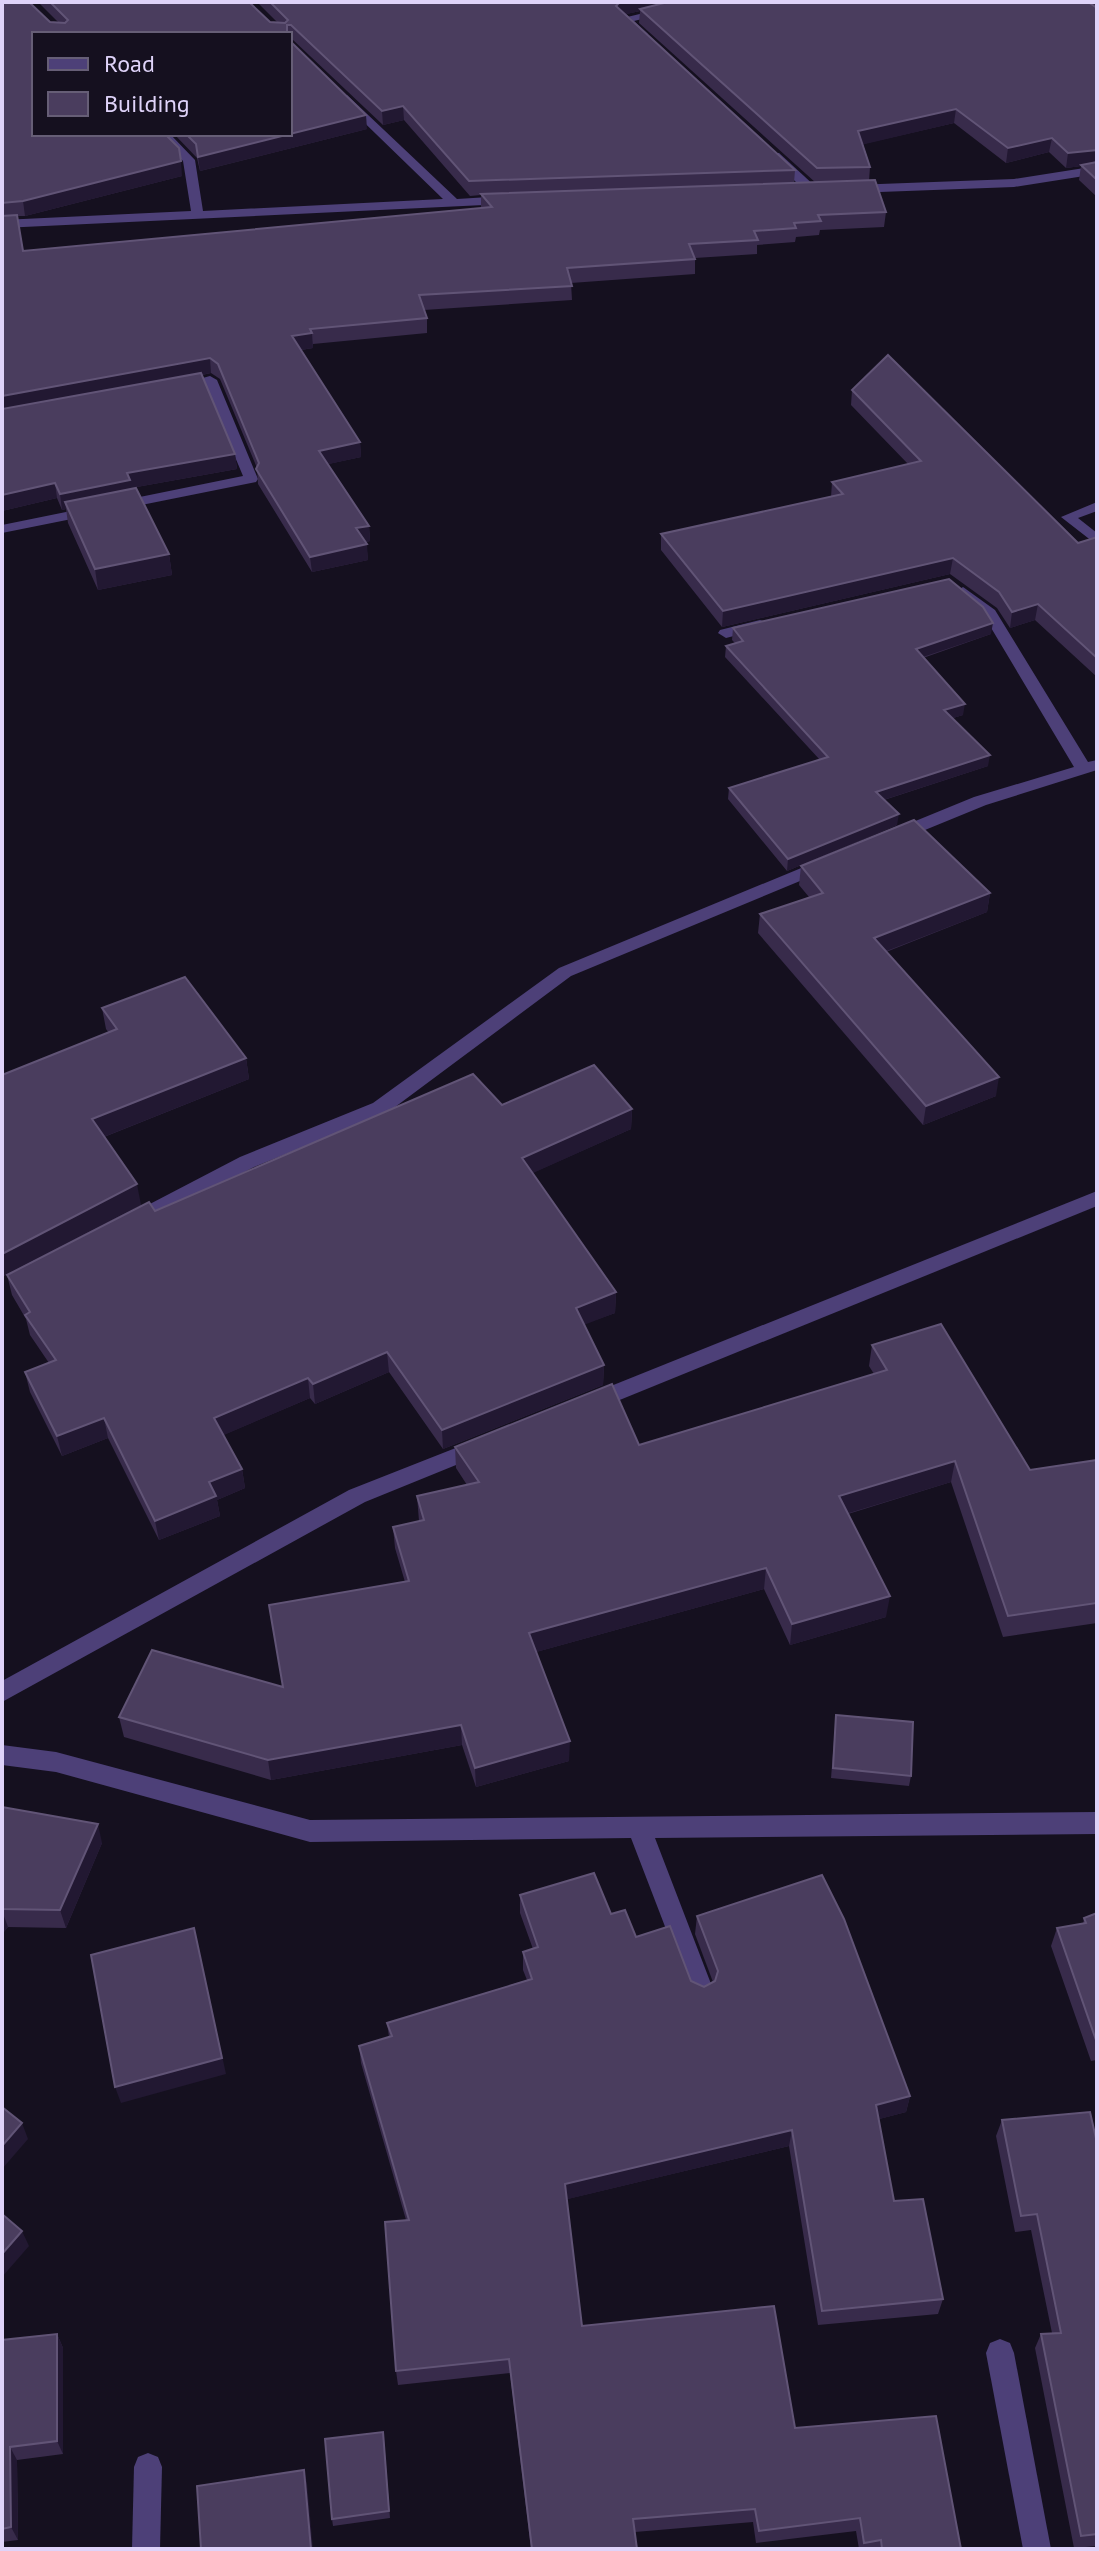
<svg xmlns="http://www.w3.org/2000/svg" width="1099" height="2551" viewBox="0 0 1099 2551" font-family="'PT Sans',sans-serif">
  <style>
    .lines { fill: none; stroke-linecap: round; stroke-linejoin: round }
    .minor { fill: #4d4078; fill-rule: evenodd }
    .wall { fill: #382b4b; fill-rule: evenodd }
    .shaded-wall { fill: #221832 }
    .building { fill: #4a3d5e; stroke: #615476; stroke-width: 2 }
  </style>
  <rect width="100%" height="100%" fill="#15101f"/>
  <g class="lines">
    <g class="minor">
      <path d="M689 2H711L634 21 648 34 642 37 619 19Z"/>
      <path d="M347 95 457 199 505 196 511 200 505 204 2 228V220L191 211 183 161 157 134H170L195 160 203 211 443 199 343 102 341 99Z"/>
      <path d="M771 153H779L817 188V194H809L771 159Z"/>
      <path d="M1097 166V174L1014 187 853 193 847 189 853 185 1014 179Z"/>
      <path d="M210 376 217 380 258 479 256 482 2 533V525L243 476 205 385 180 390 173 386Z"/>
      <path d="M1097 502V511L1078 518 1097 533V545L1061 517Z"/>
      <path d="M963 587 995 610 1088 762 1097 760V770L986 805 903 839H891L889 835 891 831 974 797 1074 767 984 616 955 592Z"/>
      <path d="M760 620 765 622V628L726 638 718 633 720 630Z"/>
      <path d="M823 859 829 861 832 865 829 869 571 976 387 1113 254 1167 137 1228H123L120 1223 123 1218 240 1157 373 1103 559 968Z"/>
      <path d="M1097 1191V1206L600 1408 593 1410 586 1408 583 1402 586 1396Z"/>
      <path d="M481 1438 488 1440 492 1446 488 1452 365 1502 2 1702V1681L349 1490Z"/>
      <path d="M2 1745 56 1752 310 1820 1097 1812V1834L655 1838 713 1989 710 1997 701 2001 692 1997 689 1989 631 1838 310 1842 56 1772 2 1765Z"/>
      <path d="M1000 2339 1010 2343 1014 2353 1051 2549H1023L986 2353 990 2343Z"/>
      <path d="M148 2453 158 2457 162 2467 160 2549H132L134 2467 138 2457Z"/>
    </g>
  </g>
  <g class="wall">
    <path d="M2 2 50 22 59 23 38 2H249L270 22 278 23 257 2H1097V197L1079 180 1081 166 1066 168 1049 152 1006 163 954 123 863 144 870 167 869 181 886 212 884 227 820 230 819 235 796 237 795 242 757 245V254L695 258V274L571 283 572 300 424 310 427 318V333L313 344V348L301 350 360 442 361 457 328 464 369 526 370 541 366 542 368 560 312 572 258 484 257 468 220 379 211 373 202 375 235 454 237 469 131 488 169 554 172 575 98 590 68 523 66 509 62 510 57 498 2 511ZM640 11 639 23 816 183H794L795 170 626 14ZM34 34H290V39H292L383 125 404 120 470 196 481 195V208L23 251 17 216H25L182 176Z"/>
    <path d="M367 129 200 171 197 158 174 134H290Z"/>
    <path d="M852 390 1078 543 1097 537V677L1035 620 1010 628 997 608 950 574 722 627 661 550V534L831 497 832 482 908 464 851 405Z"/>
    <path d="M733 628 991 634 923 658 963 715 953 718 988 766 884 800 897 825 787 871 728 799 729 788 820 760 725 657 726 646 735 643 732 640Z"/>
    <path d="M801 866 990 893 987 912 886 952 996 1096 923 1125 758 933 760 914 809 897 799 885Z"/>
    <path d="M102 1008 246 1058 249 1079 104 1137 141 1205 2 1277V1075L109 1033 106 1029Z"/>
    <path d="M502 1105 632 1109 631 1129 532 1173 616 1292 615 1313 584 1324 604 1365 603 1385 443 1449 389 1372 315 1404 310 1398 223 1435 242 1469 245 1488 217 1500 220 1516 159 1540 108 1438 62 1456 30 1392 25 1372 49 1363 30 1335 26 1319 12 1295 7 1275 155 1211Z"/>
    <path d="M872 1345 1030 1470 1097 1460V1623L1003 1637 951 1482 848 1514 886 1617 790 1645 764 1589 536 1652 569 1761 476 1787 462 1745 271 1780 124 1737 119 1717 283 1687 405 1582 395 1548 393 1527 419 1521 417 1496 467 1485 456 1468 455 1447 639 1445 874 1374 869 1366Z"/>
    <path d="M836 1715 911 1776 909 1786 831 1778Z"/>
    <path d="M2 1807 102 1843 66 1928 8 1927 2 1934Z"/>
    <path d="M520 1895 611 1914 636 1937 691 1981 704 1987 713 1982 695 1934 697 1916 910 2096 906 2112 879 2119 894 2201 943 2299 938 2314 818 2325 789 2146 567 2199 582 2326 795 2428 961 2549H859L856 2531 756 2543 753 2522 635 2532 637 2549H531L510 2373 398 2385 396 2371 406 2220 361 2063 359 2046 389 2037 387 2023 527 1980 523 1970V1952L533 1949 520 1913Z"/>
    <path d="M1097 1913V2060L1091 2061 1051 1946 1057 1928 1083 1924 1084 1918Z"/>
    <path d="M1002 2120 1097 2143V2546L1074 2548 1035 2348 1041 2334 1052 2333 1031 2230 1015 2232 996 2136Z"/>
    <path d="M57 2334 63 2348V2454L17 2460 18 2540 2 2542V2340Z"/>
    <path d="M384 2439 390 2518 333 2526 332 2519Z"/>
  </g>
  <g class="shaded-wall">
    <path d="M619 2H676L640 9V11L618 16 616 6Z"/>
    <path d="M403 106 404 120 383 125 382 111Z"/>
    <path d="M956 109 954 123 857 146 858 131Z"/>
    <path d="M366 115 367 129 200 171 198 157Z"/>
    <path d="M1052 138 1049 152 1006 163 1008 148Z"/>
    <path d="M1097 150V164L1066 168 1068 153Z"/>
    <path d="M181 161 182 176 25 216 23 201Z"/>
    <path d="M312 333 313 348 293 351 292 336Z"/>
    <path d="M210 358 211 373 2 412V396Z"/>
    <path d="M360 442 361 457 320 466 319 451Z"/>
    <path d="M235 454 237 469 131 488 132 495 65 502 66 509 62 510 60 494 127 473Z"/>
    <path d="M55 483 57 498 2 511V495Z"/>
    <path d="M369 526 370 541 357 544 356 528Z"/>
    <path d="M367 544 368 560 312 572 310 557Z"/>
    <path d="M169 554 172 575 98 590 95 569Z"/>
    <path d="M953 558 950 574 722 627 723 611Z"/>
    <path d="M1038 604 1035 620 1010 628 1012 612Z"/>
    <path d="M993 623 991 634 914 660 916 649Z"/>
    <path d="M965 704 963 715 943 721 944 710Z"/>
    <path d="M990 755 988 766 874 803 876 792Z"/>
    <path d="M899 814 897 825 787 871 788 859Z"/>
    <path d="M990 893 987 912 871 957 874 938Z"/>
    <path d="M246 1058 249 1079 96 1140 92 1119Z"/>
    <path d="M999 1077 996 1096 923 1125 926 1106Z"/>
    <path d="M632 1109 631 1129 522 1178V1158Z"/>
    <path d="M137 1184 141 1205 2 1277V1254Z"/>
    <path d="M616 1292 615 1313 576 1328V1308Z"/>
    <path d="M387 1352 389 1372 315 1404 313 1384Z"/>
    <path d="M604 1365 603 1385 443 1449 442 1430Z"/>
    <path d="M308 1378 310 1398 217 1438 214 1418Z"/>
    <path d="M104 1418 108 1438 62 1456 57 1436Z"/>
    <path d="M955 1461 951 1482 836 1517 839 1496Z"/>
    <path d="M242 1469 245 1488 217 1500 220 1516 159 1540 155 1521 209 1482Z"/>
    <path d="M766 1568 764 1589 529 1654V1633Z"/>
    <path d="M890 1596 886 1617 790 1645 792 1624Z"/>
    <path d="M461 1725 462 1745 271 1780 268 1760Z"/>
    <path d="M570 1741 569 1761 476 1787 475 1768Z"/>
    <path d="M98 1824 102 1843 66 1928 60 1910Z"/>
    <path d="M2 1911 8 1927 2 1934Z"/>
    <path d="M198 1946 226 2074 121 2103 115 2087Z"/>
    <path d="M910 2096 906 2112 872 2121 876 2105Z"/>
    <path d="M22 2123 28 2139 2 2169V2146Z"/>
    <path d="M792 2130 789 2146 564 2200 565 2184Z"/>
    <path d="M22 2231 29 2246 2 2277V2254Z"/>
    <path d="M57 2334 63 2348V2454L57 2441Z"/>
    <path d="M10 2447 17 2460 18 2540 11 2527Z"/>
    <path d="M304 2470 307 2483 313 2549H311Z"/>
  </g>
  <g class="building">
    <path d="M2 2H29L50 22 65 23 68 20 50 2H249L270 22 285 23 288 20 270 2H620L616 6 795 170 469 181 403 106 382 111 291 25H287V34H34V134H165L179 148 181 161 23 201 2 203Z"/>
    <path d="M668 2H1088L1097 8V150L1068 153 1052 138 1008 148 956 109 858 131 870 167 817 168 640 9Z"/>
    <path d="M290 41 366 115 290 134Z"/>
    <path d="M186 134H290L198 157 196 144Z"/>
    <path d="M1097 162V180L1081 165Z"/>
    <path d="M875 180 886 212 818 215 821 221 794 223 796 228 754 231 758 240 689 244 695 259 567 268 572 286 419 295 427 318 310 329 312 333 292 336 360 442 319 451 369 526 356 528 367 544 310 557 256 469 259 463 218 364 210 358 2 396V216L17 215 23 251 492 207 481 194Z"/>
    <path d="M888 355 1078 543 1097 537V658L1038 604 1012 612 999 592 953 558 723 611 661 534 843 494 832 482 921 461 852 390Z"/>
    <path d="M201 373 235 454 127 473 130 480 60 494 55 483 2 495V409Z"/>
    <path d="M136 488 169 554 95 569 65 502Z"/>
    <path d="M949 579 983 607 993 623 916 649 965 704 944 710 990 755 876 792 899 814 788 859 729 788 828 757 726 646 743 641 733 628Z"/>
    <path d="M914 820 990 893 874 938 999 1077 926 1106 760 914 823 893 801 866Z"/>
    <path d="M185 977 246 1058 92 1119 137 1184 2 1254V1075L117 1029 102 1008Z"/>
    <path d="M594 1065 632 1109 522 1158 616 1292 576 1308 604 1365 442 1430 387 1352 313 1384 308 1378 214 1418 242 1469 209 1482 216 1496 155 1521 104 1418 57 1436 25 1372 56 1360 25 1315 30 1312 7 1275 149 1202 155 1211 473 1074 502 1105Z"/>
    <path d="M941 1324 1030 1470 1097 1460V1603L1008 1616 955 1461 839 1496 890 1596 792 1624 766 1568 529 1633 570 1741 475 1768 461 1725 268 1760 119 1717 152 1650 283 1687 269 1605 409 1581 393 1527 424 1520 417 1496 479 1482 455 1447 612 1384 639 1445 887 1370 872 1345Z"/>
    <path d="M836 1715 913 1722 911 1776 833 1768Z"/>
    <path d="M2 1807 98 1824 60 1910 2 1909Z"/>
    <path d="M594 1873 611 1914 625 1910 636 1937 670 1926 691 1981 704 1987 715 1981 718 1971 697 1916 822 1875 844 1919 910 2096 876 2105 894 2201 923 2199 943 2299 822 2311 792 2130 565 2184 582 2326 774 2306 795 2428 936 2416 961 2549H882L881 2540 864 2543 860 2518 759 2531 755 2509 633 2519 637 2549H532L509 2359 396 2371 385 2222 409 2220 359 2046 392 2036 387 2023 532 1979 523 1952 538 1947 520 1895Z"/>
    <path d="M1097 1913V2043L1057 1928 1086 1923 1084 1918Z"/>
    <path d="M194 1928 222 2058 115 2087 91 1955Z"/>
    <path d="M2 2107 22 2123 2 2146Z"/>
    <path d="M1090 2112 1097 2143V2534L1081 2536 1041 2334 1061 2333 1037 2214 1021 2216 1002 2120Z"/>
    <path d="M2 2214 22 2231 2 2254Z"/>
    <path d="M57 2334V2441L10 2447 11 2527 2 2529V2340Z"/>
    <path d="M383 2432 389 2511 332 2519 325 2439Z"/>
    <path d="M304 2470 311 2549H201L197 2486Z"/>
  </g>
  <rect width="1099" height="2551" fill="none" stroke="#dfd3f9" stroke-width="8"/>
  <rect x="32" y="32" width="260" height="104" fill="#15101f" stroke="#665e76" stroke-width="2"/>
  <rect x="48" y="58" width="40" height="12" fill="#4d4078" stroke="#665e76" stroke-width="2"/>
  <text x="104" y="72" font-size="24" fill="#dfd3f9">Road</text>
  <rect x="48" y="92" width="40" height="24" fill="#4a3d5e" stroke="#665e76" stroke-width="2"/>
  <text x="104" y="112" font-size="24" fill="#dfd3f9">Building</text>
</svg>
